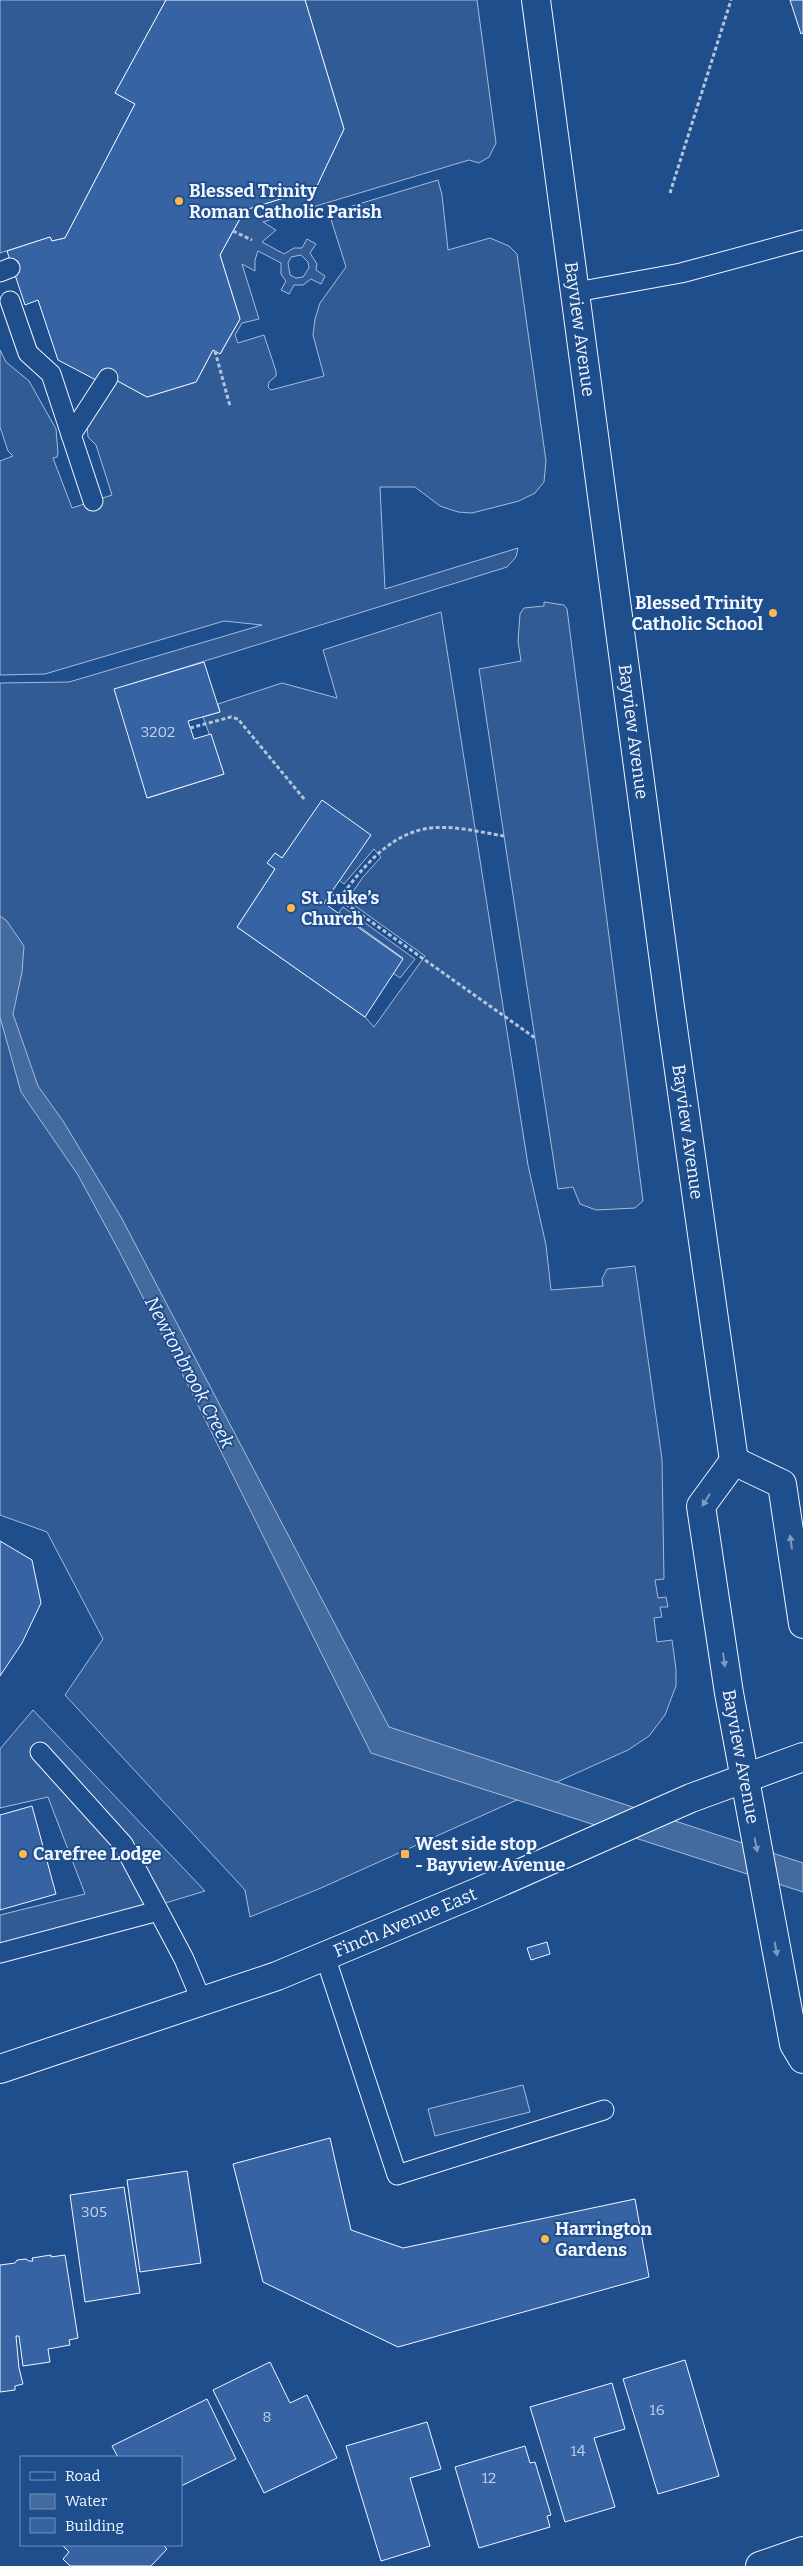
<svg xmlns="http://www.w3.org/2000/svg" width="803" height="2566" viewBox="0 0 803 2566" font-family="Bitter,serif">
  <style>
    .built { fill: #305b95; stroke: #a8bbd7; fill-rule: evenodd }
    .water { fill: #446ba0; stroke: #a8bbd7 }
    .building { fill: #3563a3; stroke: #f2f6ff }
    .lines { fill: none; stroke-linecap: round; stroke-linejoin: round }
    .lane-casing { stroke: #f2f6ff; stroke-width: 21 }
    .street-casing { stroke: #f2f6ff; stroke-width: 30 }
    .secondary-casing { stroke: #f2f6ff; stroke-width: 30 }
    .path { stroke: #b3c4dc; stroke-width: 3; stroke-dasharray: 4 2.5; stroke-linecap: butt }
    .lane { stroke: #1f4e8c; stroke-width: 19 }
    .street { stroke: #1f4e8c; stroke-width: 28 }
    .secondary { stroke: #1f4e8c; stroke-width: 28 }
    .oneway { fill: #7e9ac0 }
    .poi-dot { fill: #ffb74d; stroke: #1f4e8c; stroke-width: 2 }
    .labels { text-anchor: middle; stroke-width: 4; stroke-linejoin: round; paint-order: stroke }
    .number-label { font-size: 15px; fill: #c3d1e8 }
    .poi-label { font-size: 18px; font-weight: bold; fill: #f2f6ff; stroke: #1f4e8c; text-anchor: start }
    .street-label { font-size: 18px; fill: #f2f6ff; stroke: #1f4e8c }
    .water-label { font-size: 19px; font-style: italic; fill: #f2f6ff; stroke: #1f4e8c }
  </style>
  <rect width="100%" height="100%" fill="#1f4e8c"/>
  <g class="built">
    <path d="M0 0H166L115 93 135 104 65 238 52 241 50 237 0 253Z"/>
    <path d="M305 0H477L496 143 489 157 479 163 469 160 263 222 276 230 262 242 284 254 294 248H302L307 239 316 244 310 253 317 264 316 270 325 276 321 284 311 279 303 285H294L289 294 281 290 286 281 281 274V263L258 251 255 260V271L242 264 259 319 242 323 235 335 238 343 264 335 276 371V376L269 382 268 387 271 390 324 376 313 335 315 319 320 303 346 267 329 213 438 180 442 195 448 250 490 238 509 246 517 254 546 461 544 482 535 493 519 501 472 513 458 512 440 506 415 487H380L385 589 518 548 516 557 507 567 115 689 148 798 224 774 203 717 220 712 218 704 282 683 337 698 323 650 441 612 528 1165 546 1245 551 1290 603 1286 602 1279 607 1269 635 1266 662 1459 664 1579 655 1580 658 1598 666 1597 668 1607H660L662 1617 654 1618 657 1642 672 1640 676 1669V1686L665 1715 649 1736 628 1750 321 1888 250 1917 245 1890 65 1695 103 1639 47 1532 0 1515V683L69 682 262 625 224 621 45 674 0 675V461L13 456 8 451 0 427V350L6 362 29 381 56 429 58 453 57 457 53 458 72 508 112 495 96 445 88 437 87 425 116 380 147 397 196 382 213 350 221 353 240 319 220 255 245 210 316 188 344 129ZM301 255 308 262 309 268 303 277 296 278 290 275 288 263 291 257ZM322 801 339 880 344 884 374 849 381 857 363 877 347 900 425 956 374 1027 365 1017 237 927 275 869 268 863 275 853 282 858Z"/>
    <path d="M544 602 564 605 567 609 643 1201 635 1208 596 1210 580 1204 573 1187 558 1189 504 836 479 669 521 661 518 641 520 614 524 608 544 606Z"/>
    <path d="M343 907 415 959 400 978 393 973 403 958 339 912Z"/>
    <path d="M33 1710 205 1891 0 1953V1915L85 1894 48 1797 0 1808V1749Z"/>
    <path d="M523 2085 530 2112 435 2136 428 2109Z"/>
  </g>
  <path class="water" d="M0 916 6 920 24 946 22 972 13 1014 38 1086 63 1121 121 1217 389 1727 803 1863V1892L371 1753 190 1389 118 1249 78 1175 21 1092 0 1017Z"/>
  <g class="building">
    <path d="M166 0H305L344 129 316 188 245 210 233 231 220 255 240 319 220 354 213 350 196 382 147 397 101 372 96 380 58 360 38 300 25 305 7 251 50 237 52 241 65 238 135 104 115 93Z"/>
    <path d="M790 0H803V33L801 34Z"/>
    <path d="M204 662 220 712 188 721 194 739 211 734 224 774 147 798 114 689Z"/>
    <path d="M322 800 371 835 324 903 403 959 365 1017 237 927 275 869 267 863 275 853 282 858Z"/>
    <path d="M0 1541 32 1560 41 1603 22 1643 0 1676Z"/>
    <path d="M32 1806 56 1894 0 1910V1815Z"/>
    <path d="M547 1942 550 1954 531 1960 527 1948Z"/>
    <path d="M330 2138 351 2230 403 2248 635 2199 649 2277 398 2347 263 2282 233 2164Z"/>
    <path d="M187 2171 201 2263 140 2272 127 2180Z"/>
    <path d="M124 2187 140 2293 85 2302 70 2195Z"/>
    <path d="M51 2255V2257L65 2255 78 2338 69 2340 70 2345 48 2349 50 2362 23 2366 19 2336H16L19 2368 23 2384 15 2386V2390L0 2392V2265L15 2263 17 2260 26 2259 29 2261H33L32 2258Z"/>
    <path d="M685 2360 719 2476 658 2494 623 2379Z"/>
    <path d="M270 2362 290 2403 307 2395 337 2458 264 2493 213 2390Z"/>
    <path d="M612 2383 625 2429 594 2438 615 2507 565 2522 530 2407Z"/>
    <path d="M207 2399 236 2459 181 2486V2457H118L112 2446Z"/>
    <path d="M427 2422 441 2469 410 2478 430 2546 381 2561 346 2446Z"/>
    <path d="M525 2446 530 2463 535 2462 551 2515 547 2516 550 2527 479 2548 455 2467Z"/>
    <path d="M62 2545H163L167 2549 151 2566H70L63 2559 69 2552Z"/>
  </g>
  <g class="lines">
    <defs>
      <g id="lane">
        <path d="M0 272 10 268"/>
        <path d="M576 292 681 273 803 240"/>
        <path d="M10 301 28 353 51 374 93 501"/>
        <path d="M71 435 108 378"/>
        <path d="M40 1752 123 1844 184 1959 202 2002"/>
        <path d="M0 1953 158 1911"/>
        <path d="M325 1956 397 2175 604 2110"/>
      </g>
      <path id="street" d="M760 2566 803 2551"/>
      <g id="secondary">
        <path id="s1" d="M536 0 670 1007 734 1461 701 1506 729 1693 794 2044 803 2059"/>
        <path d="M734 1461 782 1484 803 1624"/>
        <path id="s2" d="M0 2069 277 1976 478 1892 691 1798 803 1757"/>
      </g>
    </defs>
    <use href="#lane" class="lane-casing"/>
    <use href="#street" class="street-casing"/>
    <use href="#secondary" class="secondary-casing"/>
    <g class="path">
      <path d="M670 193 731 0"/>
      <path d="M233 231 252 240"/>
      <path d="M215 351 230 406"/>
      <path d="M190 728 231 717 238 719 305 800"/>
      <path d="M504 836C479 832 449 824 424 829 386 837 361 870 339 899L535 1038"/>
      <path d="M331 893 339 899"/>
    </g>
    <use href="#lane" class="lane"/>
    <use href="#street" class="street"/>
    <use href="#secondary" class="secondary"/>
  </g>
  <defs><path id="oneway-solid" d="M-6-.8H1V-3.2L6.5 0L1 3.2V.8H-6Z" transform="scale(1.25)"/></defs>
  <g class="oneway">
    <use href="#oneway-solid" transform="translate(706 1500) rotate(122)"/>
    <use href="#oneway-solid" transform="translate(791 1542) rotate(-98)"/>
    <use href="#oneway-solid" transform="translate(724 1660) rotate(82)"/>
    <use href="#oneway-solid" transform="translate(756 1845) rotate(79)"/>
    <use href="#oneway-solid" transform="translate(776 1949) rotate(79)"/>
  </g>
  <g class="poi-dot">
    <circle cx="179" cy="201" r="5"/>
    <circle cx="773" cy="613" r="5"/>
    <circle cx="291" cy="908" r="5"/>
    <circle cx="23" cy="1854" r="5"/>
    <rect x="400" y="1849" width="10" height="10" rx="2.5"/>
    <circle cx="545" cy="2239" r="5"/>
  </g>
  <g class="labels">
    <g class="number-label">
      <text x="158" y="737">3202</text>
      <text x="94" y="2217">305</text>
      <text x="657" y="2415">16</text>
      <text x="267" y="2422">8</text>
      <text x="578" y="2456">14</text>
      <text x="489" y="2483">12</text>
    </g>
    <g class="poi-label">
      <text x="189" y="197">Blessed Trinity<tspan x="189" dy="21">Roman Catholic Parish</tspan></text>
      <text x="763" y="609" text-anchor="end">Blessed Trinity<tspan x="763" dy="21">Catholic School</tspan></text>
      <text x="301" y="904">St. Luke’s<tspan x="301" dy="21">Church</tspan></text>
      <text x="415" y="1850">West side stop<tspan x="415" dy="21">- Bayview Avenue</tspan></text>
      <text x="33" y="1860">Carefree Lodge</text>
      <text x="555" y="2235">Harrington<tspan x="555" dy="21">Gardens</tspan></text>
    </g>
    <g class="street-label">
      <text dy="6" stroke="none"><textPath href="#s1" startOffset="332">Bayview Avenue</textPath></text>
      <text dy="6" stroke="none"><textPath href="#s1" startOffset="738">Bayview Avenue</textPath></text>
      <text dy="6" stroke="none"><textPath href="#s1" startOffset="1142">Bayview Avenue</textPath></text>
      <text dy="6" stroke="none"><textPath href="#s1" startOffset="1784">Bayview Avenue</textPath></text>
      <text dy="6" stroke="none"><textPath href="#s2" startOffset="431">Finch Avenue East</textPath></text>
    </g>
    <g class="water-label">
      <text transform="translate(190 1372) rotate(62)" y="7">Newtonbrook Creek</text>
    </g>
  </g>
  <rect x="20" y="2456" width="162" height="90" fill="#1f4e8c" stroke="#7391ba"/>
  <rect x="30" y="2472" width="25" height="8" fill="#1f4e8c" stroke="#7391ba"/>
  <text x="65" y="2481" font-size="15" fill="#f2f6ff">Road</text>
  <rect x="30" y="2494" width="25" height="15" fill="#446ba0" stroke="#7391ba"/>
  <text x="65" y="2506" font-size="15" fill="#f2f6ff">Water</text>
  <rect x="30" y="2518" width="25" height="15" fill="#3563a3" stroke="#7391ba"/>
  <text x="65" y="2531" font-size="15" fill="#f2f6ff">Building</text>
</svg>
